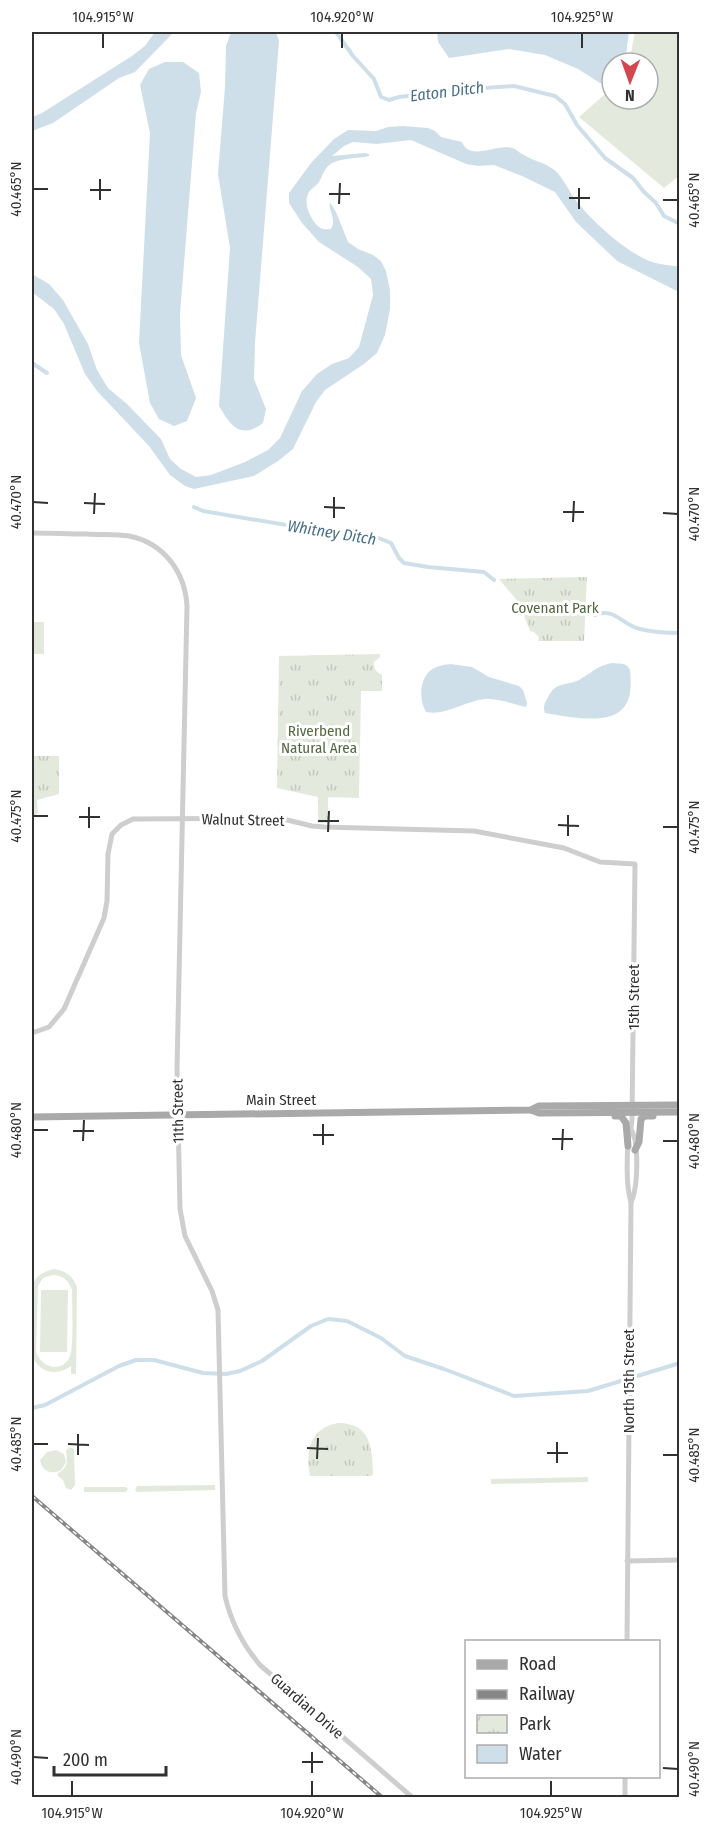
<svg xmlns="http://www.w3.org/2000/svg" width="711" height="1829" viewBox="0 0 711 1829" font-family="'Fira Sans Condensed',sans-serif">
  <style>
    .grass { fill: #e3e9dd; fill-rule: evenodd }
    .park { fill: url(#park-tufts) }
    .water { fill: #cfdfe9 }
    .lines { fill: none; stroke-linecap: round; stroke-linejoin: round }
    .canal { stroke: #cfdfe9; stroke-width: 4 }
    .tertiary { stroke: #cecece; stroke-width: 5 }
    .primary { stroke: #a9a9a9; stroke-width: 7 }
    .rail-casing { stroke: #868686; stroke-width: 4 }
    .rail { stroke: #fff; stroke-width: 1.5; stroke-dasharray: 4.5; stroke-linecap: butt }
    .ticks { fill: none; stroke: #313131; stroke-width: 2 }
    .labels { text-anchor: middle; stroke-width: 6; stroke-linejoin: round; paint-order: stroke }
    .park-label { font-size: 15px; fill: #546842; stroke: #fff }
    .street-label { font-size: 15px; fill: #313131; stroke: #fff }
    .water-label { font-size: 16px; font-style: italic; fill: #47708a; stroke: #fff }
    .neatline { fill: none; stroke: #313131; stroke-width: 2 }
    .ticks-label { font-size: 15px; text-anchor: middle; fill: #313131 }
  </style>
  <defs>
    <pattern id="park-tufts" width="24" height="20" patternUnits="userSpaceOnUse" patternTransform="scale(1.5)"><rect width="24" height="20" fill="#e3e9dd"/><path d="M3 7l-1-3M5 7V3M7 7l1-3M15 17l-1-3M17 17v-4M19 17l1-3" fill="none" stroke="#c3c8be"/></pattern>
  </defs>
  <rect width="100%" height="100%" fill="#fff"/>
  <g class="grass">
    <path d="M635 32H679V176L664 188 579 117 612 88V99H648V63H629Z"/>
    <rect x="32" y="622" width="12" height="32"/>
    <path d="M54 1269C66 1271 73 1276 77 1287L76 1374H71V1366C56 1377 39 1373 32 1355 31 1339 28 1294 34 1282 38 1274 46 1271 54 1269ZM52 1275C62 1275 69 1280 72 1290 72 1302 74 1347 70 1356 63 1374 40 1368 36 1351L38 1286 43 1278Z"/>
    <path d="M41 1290H68L67 1352H40Z"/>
    <path d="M70 1447 74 1449 75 1485 71 1490 66 1488 63 1480 58 1476V1473C69 1468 67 1459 66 1450Z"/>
    <path d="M56 1450 64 1454 66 1462 61 1470C52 1475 42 1472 40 1460L47 1452Z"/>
    <path d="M588 1477V1482L491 1484V1479Z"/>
    <path d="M215 1485V1490L137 1492 135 1490 137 1486Z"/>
    <path d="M126 1487 128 1489 126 1492H84V1487Z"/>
  </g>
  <g class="park">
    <path d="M587 577 584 641H538L539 637 534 632 530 631 519 603 499 579Z"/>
    <path d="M380 654V657L374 662C374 669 376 672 382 675V691H361L359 798 328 797V823H318V797L277 788 279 656Z"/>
    <path d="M32 756H59V794L37 800 38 813 32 819Z"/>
    <path d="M338 1423C371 1423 372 1448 373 1474L371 1476H310C305 1451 310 1428 338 1423Z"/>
  </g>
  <g class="water">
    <path d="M155 32H174L135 72 119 78 53 123 32 131V117L42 113 132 56 145 46Z"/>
    <path d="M231 32H276L279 41 255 343 254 379 266 409 263 423C240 440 231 426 219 406L230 248 218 174 225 87 226 46Z"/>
    <path d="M437 32H629L625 63H612V83H600L578 69 545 55 509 49 449 58 438 42Z"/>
    <path d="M165 62H183L199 73 201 92 196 113 180 314 181 355 196 398 187 421 174 426 159 419 150 403 139 343 150 133 140 85 149 69Z"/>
    <path d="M403 126 428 128 435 131 441 137 462 142C470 162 496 143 512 148 517 149 519 153 524 155 533 161 544 162 553 169 563 176 569 192 577 202 594 223 627 253 652 262 661 265 671 265 679 267V292L617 261 576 222 555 192 522 176 494 165 478 166 466 164 411 140 377 144 353 142 344 146 332 156 365 153 369 154V156C357 159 339 157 328 166 324 170 322 177 319 182 316 186 312 188 309 192 303 202 309 215 315 223 320 229 323 230 331 229 337 218 328 212 330 202L336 212 348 242 358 249 373 255 381 261 386 271 390 290V309L385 335 377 353 364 364 325 390 316 402 293 449 278 461 254 476 194 489 185 486 170 475 149 446 97 391 85 374 64 324 54 309 32 292V274L49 284 63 300 88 344 97 370 108 388 127 404 161 439 170 459 181 469 196 477 211 475 245 462 268 450 280 438 302 391 317 374 332 364 349 358 359 347 373 295 371 279 358 267 319 242 302 223 289 203V193L311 163 334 139 348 130 376 131 388 127Z"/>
    <path d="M612 663C619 664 627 662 630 670 631 682 632 696 625 706 611 727 565 716 545 713 543 707 544 704 547 699 557 678 568 688 582 678 594 671 597 666 612 663Z"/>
    <path d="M450 664 472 667 489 677 519 686 523 690 527 703 526 707C513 704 498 698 485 699 465 701 446 716 426 712 419 701 419 679 431 670 437 666 443 665 450 664Z"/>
  </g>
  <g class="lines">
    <g class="canal">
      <path d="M336 32 353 56 374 79 381 97 389 100 399 97 445 92 467 85 484 88 514 86 555 96 565 104 577 125 605 158 633 178 644 192 656 203 664 216 680 224"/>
      <path d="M32 363 47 373"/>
      <path d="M194 507 203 511 328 532 376 537 391 543 399 558 404 563 428 567 484 572 494 580"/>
      <path d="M595 615C615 607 622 625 640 629 652 632 667 633 680 633"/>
      <path d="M32 1408 45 1405 119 1366 136 1360H154L203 1373 226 1374 240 1371 262 1361 311 1326 328 1319 347 1321 381 1338 405 1356 444 1369 514 1396 588 1391 680 1363"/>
    </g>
    <g class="tertiary">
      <path d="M32 533C50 533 69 534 87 534 101 535 116 534 129 536 164 543 185 572 187 606L177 1069 180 1209 185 1236 212 1291 218 1310 225 1596C231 1622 243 1645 260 1665L413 1798"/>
      <path d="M32 1033 49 1027 64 1009 104 918 107 901 108 854 112 834 121 825 133 819 279 818 312 826 324 827 474 831 564 848 600 862 635 864 632 1118C632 1127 629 1134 628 1142 627 1158 626 1187 631 1202L627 1642"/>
      <path d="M631 1202C638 1188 639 1145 632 1131"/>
      <path d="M627 1561 680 1560"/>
      <path d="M625 1798V1776"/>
    </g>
    <g class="primary">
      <path d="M531 1110 539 1113 680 1112"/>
      <path d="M615 1116H621L626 1123 628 1146"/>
      <path d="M32 1117 531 1110 539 1106 680 1105"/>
      <path d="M635 1150 639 1142 641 1119 645 1116H653"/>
    </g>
    <defs>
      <path id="rail" d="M32 1496 383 1798"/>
    </defs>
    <use href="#rail" class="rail-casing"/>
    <use href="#rail" class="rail"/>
  </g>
  <path class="ticks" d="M103 48V33M342 48V33M582 48V33M33 189H48M90 190H111M329 194H350M569 198H590M100 200V179M663 200H678M339 204 340 183M579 209V188M33 502 48 503M84 503 105 504M324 507 345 508M563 512H584M663 513 678 514M94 514 95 493M334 518V497M573 522 574 501M33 816H48M79 817H100M318 821H339M558 825 579 826M663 827H678M89 828V807M328 832 329 811M568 836V815M33 1130H48M73 1131H94M313 1135H334M552 1139H573M83 1141 84 1120M663 1141H678M323 1145V1124M562 1150 563 1129M33 1444H48M68 1444 89 1445M307 1448 328 1449M547 1453H568M78 1455V1434M663 1455H678M317 1459 318 1438M557 1463V1442M33 1757 48 1758M302 1762H323M663 1768 678 1769M312 1773V1752M72 1796V1781M312 1796V1781M551 1796V1781"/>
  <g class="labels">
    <g class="park-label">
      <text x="555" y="613">Covenant Park</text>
      <text x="319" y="736">Riverbend<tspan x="319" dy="17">Natural Area</tspan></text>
    </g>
    <g class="street-label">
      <text transform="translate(243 820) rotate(1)" y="5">Walnut Street</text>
      <text transform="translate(634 997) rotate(-90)" y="5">15th Street</text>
      <text x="281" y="1105">Main Street</text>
      <text transform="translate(178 1111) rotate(-91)" y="5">11th Street</text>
      <text transform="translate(629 1381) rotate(-90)" y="5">North 15th Street</text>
      <text transform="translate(307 1706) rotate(41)" y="5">Guardian Drive</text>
    </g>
    <g class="water-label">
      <text transform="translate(447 91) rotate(-7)" y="6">Eaton Ditch</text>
      <text transform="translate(332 532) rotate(9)" y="6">Whitney Ditch</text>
    </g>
  </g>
  <rect width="711" height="1829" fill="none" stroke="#ffffff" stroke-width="66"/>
  <rect x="465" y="1640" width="195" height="138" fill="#ffffff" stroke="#adadad" stroke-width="1.5"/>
  <rect x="477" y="1660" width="30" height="9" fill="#a9a9a9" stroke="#adadad" stroke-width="1.5"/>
  <text x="519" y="1670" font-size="18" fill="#313131">Road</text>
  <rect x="477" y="1690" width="30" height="9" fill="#868686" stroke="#adadad" stroke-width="1.5"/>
  <text x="519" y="1700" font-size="18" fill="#313131">Railway</text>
  <rect x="477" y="1715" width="30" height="18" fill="url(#park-tufts)" stroke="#adadad" stroke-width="1.5"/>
  <text x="519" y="1730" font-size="18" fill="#313131">Park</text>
  <rect x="477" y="1745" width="30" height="18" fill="#cfdfe9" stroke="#adadad" stroke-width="1.5"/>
  <text x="519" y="1760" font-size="18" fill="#313131">Water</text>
  <g transform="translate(630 81) rotate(181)"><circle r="28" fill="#ffffff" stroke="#adadad" stroke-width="1.5"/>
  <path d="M0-4.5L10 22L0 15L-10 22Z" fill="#d34751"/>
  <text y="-9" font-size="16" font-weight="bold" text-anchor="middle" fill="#313131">N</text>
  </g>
  <path d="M54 1766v9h112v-9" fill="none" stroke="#313131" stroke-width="3"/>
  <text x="63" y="1766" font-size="18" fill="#313131" stroke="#ffffff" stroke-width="4.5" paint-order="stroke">200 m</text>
  <rect x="33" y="33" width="645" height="1763" class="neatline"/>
  <g class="ticks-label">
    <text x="103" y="22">104.915°W</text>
    <text x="342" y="22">104.920°W</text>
    <text x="582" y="22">104.925°W</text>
    <text transform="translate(16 189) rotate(-90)" y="5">40.465°N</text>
    <text transform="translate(694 200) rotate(-90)" y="5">40.465°N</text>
    <text transform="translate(16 502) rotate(-90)" y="5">40.470°N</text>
    <text transform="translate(694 514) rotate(-90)" y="5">40.470°N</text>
    <text transform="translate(16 816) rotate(-90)" y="5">40.475°N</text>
    <text transform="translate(694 827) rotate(-90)" y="5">40.475°N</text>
    <text transform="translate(16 1130) rotate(-90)" y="5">40.480°N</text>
    <text transform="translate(694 1141) rotate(-90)" y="5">40.480°N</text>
    <text transform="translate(16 1444) rotate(-90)" y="5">40.485°N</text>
    <text transform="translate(694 1455) rotate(-90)" y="5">40.485°N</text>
    <text transform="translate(16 1757) rotate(-90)" y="5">40.490°N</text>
    <text transform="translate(694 1769) rotate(-90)" y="5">40.490°N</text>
    <text x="72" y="1818">104.915°W</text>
    <text x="312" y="1818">104.920°W</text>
    <text x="551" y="1818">104.925°W</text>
  </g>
</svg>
